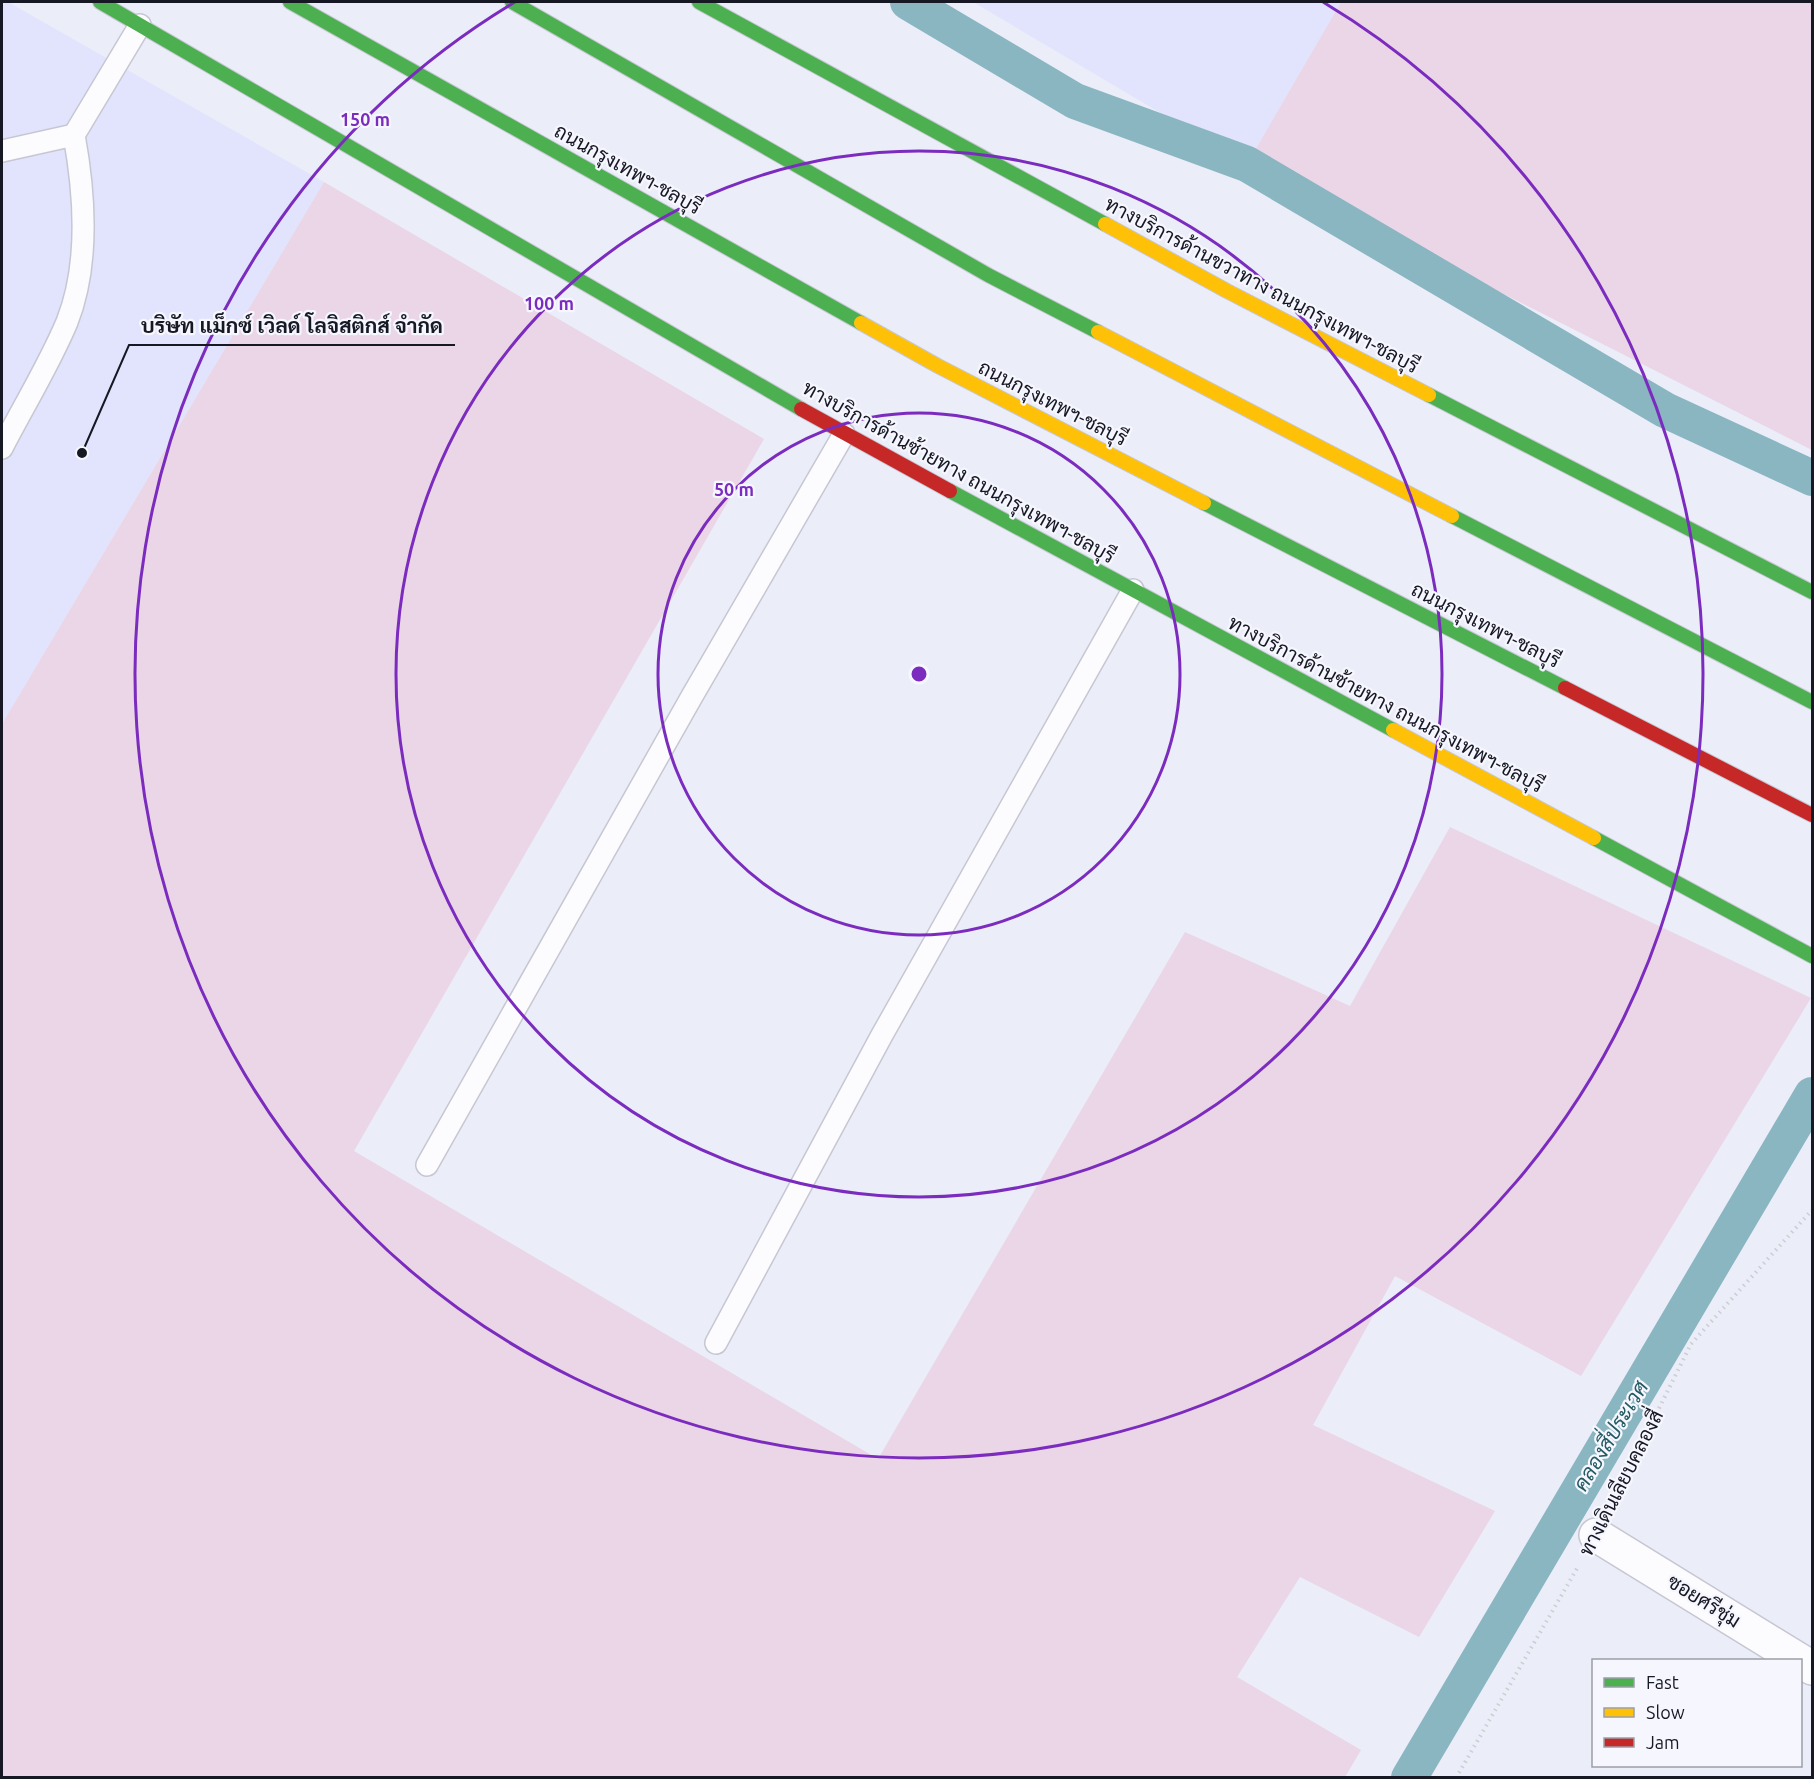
<svg xmlns="http://www.w3.org/2000/svg" width="1814" height="1779" viewBox="0 0 1814 1779" font-family="Ubuntu,Sarabun,sans-serif">
  <style>
    .built { fill: #e1e4fc }
    .green { fill: #ead6e6 }
    .lines { fill: none; stroke-linecap: round; stroke-linejoin: round }
    .canal { stroke: #89b6c1; stroke-width: 36 }
    .lane-casing { stroke: #c6c7d3; stroke-width: 24 }
    .street-casing { stroke: #c6c7d3; stroke-width: 36 }
    .fast-casing { stroke: #c6c7d3; stroke-width: 16 }
    .slow-casing { stroke: #c6c7d3; stroke-width: 16 }
    .jam-casing { stroke: #c6c7d3; stroke-width: 16 }
    .path { stroke: #cdced2; stroke-width: 4; stroke-dasharray: 1.5 4.5; stroke-linecap: butt }
    .lane { stroke: #fcfcfe; stroke-width: 21 }
    .street { stroke: #fcfcfe; stroke-width: 33 }
    .fast { stroke: #4caf50; stroke-width: 14 }
    .slow { stroke: #ffc107; stroke-width: 14 }
    .jam { stroke: #c62828; stroke-width: 14 }
    .ring { fill: none; stroke: #7b2cbf; stroke-width: 3 }
    .labels { text-anchor: middle; stroke-width: 4.5; stroke-linejoin: round; paint-order: stroke }
    .street-label { font-size: 20px; fill: #161824; stroke: #f6f7fe }
    .water-label { font-size: 21px; font-style: italic; fill: #245a63; stroke: #f6f7fe }
    .centre { fill: #7b2cbf; stroke: #f6f7fe; stroke-width: 3 }
    .ring-label { font-size: 18px; text-anchor: middle; font-weight: bold; fill: #7b2cbf; stroke: #f6f7fe; stroke-width: 4.5; stroke-linejoin: round; paint-order: stroke }
    .leader { fill: none; stroke: #161824; stroke-width: 2 }
    .callout-dot { fill: #161824; stroke: #f6f7fe; stroke-width: 2 }
    .callout-label { font-size: 21px; text-anchor: middle; font-weight: bold; fill: #161824; stroke: #f6f7fe; stroke-width: 4.5; stroke-linejoin: round; paint-order: stroke }
  </style>
  <rect width="100%" height="100%" fill="#ebedf8"/>
  <g class="built">
    <path d="M2 2H8L324 182 2 724Z"/>
    <path d="M973 2H1341L1247 164Z"/>
  </g>
  <g class="green">
    <path d="M1341 2H1812V450L1247 164Z"/>
    <path d="M324 182 764 439 354 1151 878 1459 1185 932 1350 1006 1450 827 1811 998 1581 1376 1395 1276 1313 1425 1495 1511 1419 1637 1300 1577 1237 1677 1361 1750 1345 1777H2V724Z"/>
  </g>
  <g class="lines">
    <g class="canal">
      <path d="M908 2 1075 101 1247 164 1665 410 1812 478"/>
      <path d="M1409 1778 1812 1095"/>
    </g>
    <defs>
      <g id="lane">
        <path d="M2 151 74 135"/>
        <path d="M2 448C23 407 49 365 67 322 90 264 85 195 74 135L140 25"/>
        <path d="M427 1165 691 698 844 434"/>
        <path d="M716 1343 882 1035 1133 590"/>
      </g>
      <path id="street" d="M1596 1535 1812 1668"/>
      <g id="fast">
        <path d="M100 2 801 409"/>
        <path d="M290 2 861 323"/>
        <path d="M512 2 988 275 1098 332"/>
        <path d="M699 2 1105 224"/>
        <path d="M1429 395 1812 592"/>
        <path d="M950 491 1393 730"/>
        <path d="M1204 503 1565 688"/>
        <path d="M1452 516 1812 702"/>
        <path d="M1594 838 1812 956"/>
      </g>
      <g id="slow">
        <path d="M1105 224 1227 291 1429 395"/>
        <path d="M861 323 938 366 1204 503"/>
        <path d="M1098 332 1452 516"/>
        <path d="M1393 730 1594 838"/>
      </g>
      <g id="jam">
        <path d="M801 409 950 491"/>
        <path d="M1565 688 1812 815"/>
      </g>
    </defs>
    <use href="#lane" class="lane-casing"/>
    <use href="#street" class="street-casing"/>
    <use href="#fast" class="fast-casing"/>
    <use href="#slow" class="slow-casing"/>
    <use href="#jam" class="jam-casing"/>
    <g class="path">
      <path d="M1611 1505 1691 1344 1812 1210"/>
      <path d="M1456 1778 1579 1565"/>
    </g>
    <use href="#lane" class="lane"/>
    <use href="#street" class="street"/>
    <use href="#fast" class="fast"/>
    <use href="#slow" class="slow"/>
    <use href="#jam" class="jam"/>
  </g>
  <g class="ring">
    <circle cx="919" cy="674" r="261"/>
    <circle cx="919" cy="674" r="523"/>
    <path d="M1323 2A784 784 0 1 1 515 2"/>
  </g>
  <g class="labels">
    <g class="street-label">
      <text transform="translate(628 169) rotate(29)" y="7">ถนนกรุงเทพฯ-ชลบุรี</text>
      <text transform="translate(1262 285) rotate(28)" y="7">ทางบริการด้านขวาทาง ถนนกรุงเทพฯ-ชลบุรี</text>
      <text transform="translate(1053 403) rotate(27)" y="7">ถนนกรุงเทพฯ-ชลบุรี</text>
      <text transform="translate(959 472) rotate(29)" y="7">ทางบริการด้านซ้ายทาง ถนนกรุงเทพฯ-ชลบุรี</text>
      <text transform="translate(1486 625) rotate(27)" y="7">ถนนกรุงเทพฯ-ชลบุรี</text>
      <text transform="translate(1386 704) rotate(28)" y="7">ทางบริการด้านซ้ายทาง ถนนกรุงเทพฯ-ชลบุรี</text>
      <text transform="translate(1621 1483) rotate(-63)" y="7">ทางเดินเลียบคลองสี่</text>
      <text transform="translate(1704 1601) rotate(32)" y="7">ซอยศรีชุ่ม</text>
    </g>
    <g class="water-label">
      <text transform="translate(1611 1436) rotate(-59)" y="7">คลองสี่ประเวศ</text>
    </g>
  </g>
  <circle cx="919" cy="674" r="9" class="centre"/>
  <g class="ring-label">
    <text x="365" y="126">150 m</text>
    <text x="549" y="310">100 m</text>
    <text x="734" y="496">50 m</text>
  </g>
  <path class="leader" d="M82 453L129 345H455"/>
  <circle class="callout-dot" cx="82" cy="453" r="6"/>
  <g class="callout-label">
    <text x="292" y="333">บริษัท แม็กซ์ เวิลด์ โลจิสติกส์ จำกัด</text>
  </g>
  <rect width="1814" height="1779" fill="none" stroke="#161824" stroke-width="6"/>
  <rect x="1592" y="1659" width="210" height="108" fill="#f6f7fe" stroke="#9c9ea7" stroke-width="1.5"/>
  <rect x="1604" y="1678" width="30" height="9" fill="#4caf50" stroke="#9c9ea7" stroke-width="1.5"/>
  <text x="1646" y="1689" font-size="18" fill="#161824">Fast</text>
  <rect x="1604" y="1708" width="30" height="9" fill="#ffc107" stroke="#9c9ea7" stroke-width="1.5"/>
  <text x="1646" y="1719" font-size="18" fill="#161824">Slow</text>
  <rect x="1604" y="1738" width="30" height="9" fill="#c62828" stroke="#9c9ea7" stroke-width="1.5"/>
  <text x="1646" y="1749" font-size="18" fill="#161824">Jam</text>
</svg>
